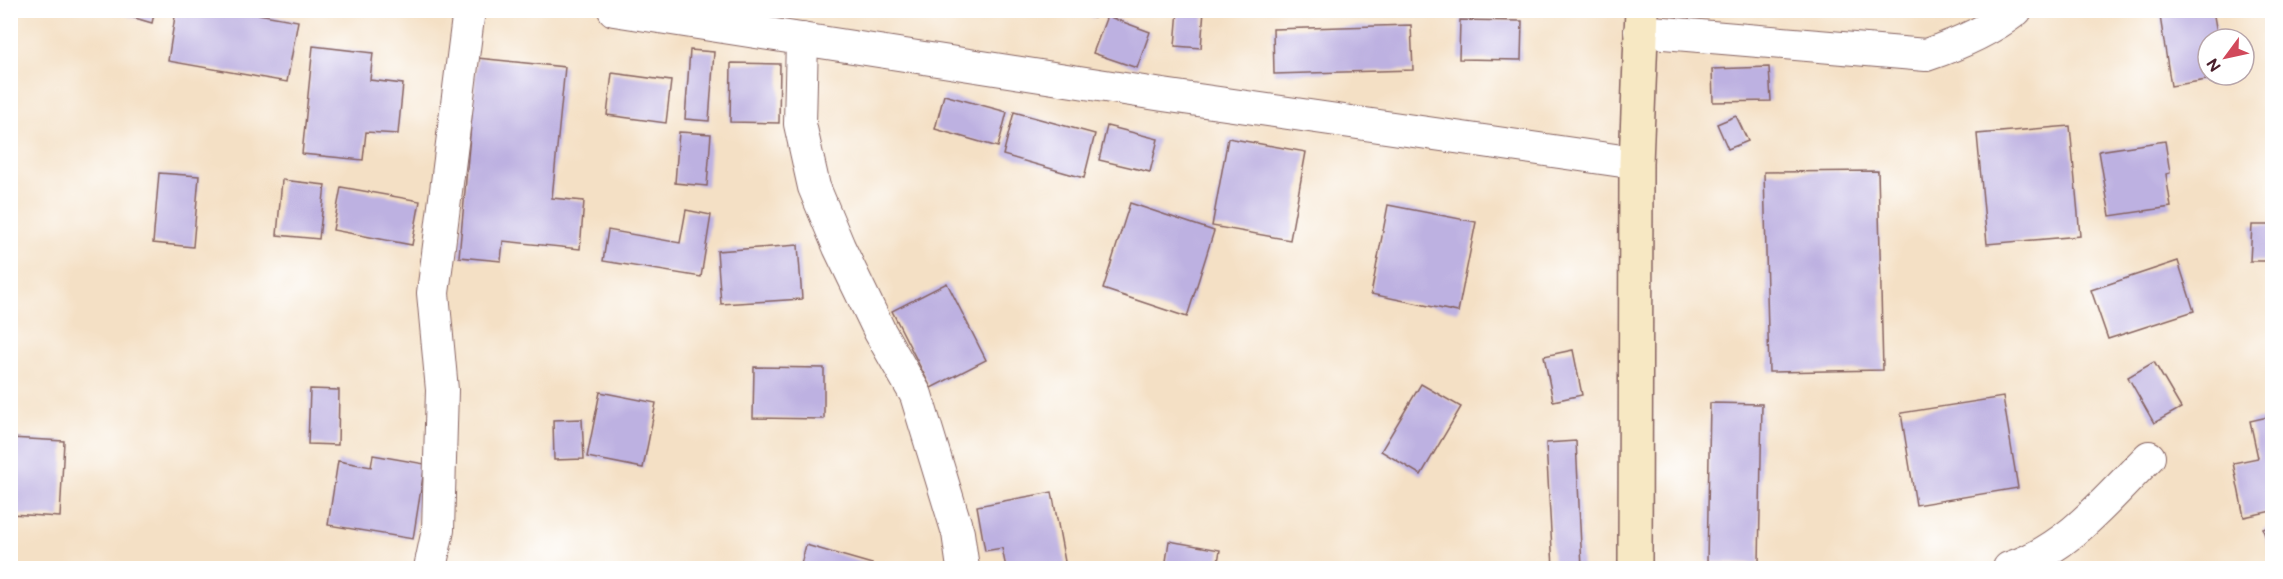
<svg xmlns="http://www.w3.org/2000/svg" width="2283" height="579" viewBox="0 0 2283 579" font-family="'Balsamiq Sans',sans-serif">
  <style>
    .building { fill: #bdb1e1 }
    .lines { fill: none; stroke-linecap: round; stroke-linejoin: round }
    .street-casing { stroke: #866361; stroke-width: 34 }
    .secondary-casing { stroke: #866361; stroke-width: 36 }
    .street { stroke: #fff; stroke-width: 32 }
    .secondary { stroke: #f7e8c3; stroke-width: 33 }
  </style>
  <rect width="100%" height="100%" fill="#fff"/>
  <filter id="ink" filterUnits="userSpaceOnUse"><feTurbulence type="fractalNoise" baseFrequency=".0167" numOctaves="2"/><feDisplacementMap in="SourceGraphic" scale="12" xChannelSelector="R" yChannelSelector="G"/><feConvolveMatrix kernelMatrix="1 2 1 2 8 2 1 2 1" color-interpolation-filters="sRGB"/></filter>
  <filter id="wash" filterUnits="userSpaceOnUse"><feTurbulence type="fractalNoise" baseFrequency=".008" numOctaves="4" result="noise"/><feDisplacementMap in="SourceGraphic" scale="24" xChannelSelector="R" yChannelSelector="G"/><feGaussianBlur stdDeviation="1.35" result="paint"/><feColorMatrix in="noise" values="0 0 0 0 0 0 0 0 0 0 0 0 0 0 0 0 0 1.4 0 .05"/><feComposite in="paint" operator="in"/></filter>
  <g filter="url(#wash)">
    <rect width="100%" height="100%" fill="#f4e0c5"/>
    <g id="blocks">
      <g class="building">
        <path d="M108 10H155L152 23Z"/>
        <path d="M176 10H236L298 21 287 82 168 61Z"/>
        <path d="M910 10H941L938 20Z"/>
        <path d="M1066 10H1096L1094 18Z"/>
        <path d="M1178 10H1204L1201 48 1175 46Z"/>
        <path d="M2159 10H2213L2218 39H2208V75H2224V77L2171 86Z"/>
        <path d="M1107 16 1150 32 1137 68 1093 53Z"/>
        <path d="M1460 20 1522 21 1521 60 1459 59Z"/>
        <path d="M1411 25 1413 70 1274 74 1273 29Z"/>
        <path d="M313 46 373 53 370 80 403 84 398 134 366 132 363 160 302 154Z"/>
        <path d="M690 50 714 52 709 121 685 119Z"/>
        <path d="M477 58 565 67 552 198 584 201 580 249 503 241 501 261 459 257Z"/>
        <path d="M731 63 780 64 779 123 730 122Z"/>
        <path d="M1769 67 1771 101 1713 102 1712 69Z"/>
        <path d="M612 73 671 81 666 123 607 115Z"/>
        <path d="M944 95 1007 112 998 147 935 129Z"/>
        <path d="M1014 112 1095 134 1084 178 1003 155Z"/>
        <path d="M1736 116 1748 141 1728 149 1717 124Z"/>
        <path d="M1107 126 1158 139 1150 172 1099 160Z"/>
        <path d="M2070 126 2080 236 1987 244 1977 134Z"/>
        <path d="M679 132 711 134 707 186 675 183Z"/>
        <path d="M1228 138 1306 152 1290 240 1212 226Z"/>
        <path d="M2165 141 2170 173 2166 174 2171 207 2110 216 2099 151Z"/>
        <path d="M1878 171 1883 370 1769 372 1764 172Z"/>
        <path d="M159 173 199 176 193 247 153 243Z"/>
        <path d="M282 180 325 185 319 239 277 235Z"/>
        <path d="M341 187 420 201 412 245 333 230Z"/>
        <path d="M1130 203 1214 231 1187 317 1103 289Z"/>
        <path d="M1388 205 1476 222 1458 312 1371 294Z"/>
        <path d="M686 210 711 215 701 277 603 261 608 230 680 243Z"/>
        <path d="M2252 225H2272V261H2250Z"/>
        <path d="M798 245 802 299 721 304 717 251Z"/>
        <path d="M2178 261 2194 311 2108 339 2091 290Z"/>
        <path d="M947 283 986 360 931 388 892 311Z"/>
        <path d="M1573 350 1582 395 1553 401 1544 356Z"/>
        <path d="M2154 362 2181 408 2154 423 2128 377Z"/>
        <path d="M754 367 824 368V419L753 418Z"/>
        <path d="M1421 384 1461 407 1421 475 1381 451Z"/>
        <path d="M310 389 339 390 338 445 308 444Z"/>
        <path d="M600 392 656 403 643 468 587 457Z"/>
        <path d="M2003 397 2018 488 1916 505 1901 413Z"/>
        <path d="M1710 403 1762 404 1759 563 1707 562Z"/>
        <path d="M2272 416V511L2244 517 2233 463 2258 458 2250 421Z"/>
        <path d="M582 419 584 459 554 460 553 420Z"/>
        <path d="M10 438 64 441 60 517 10 514Z"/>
        <path d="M1576 441 1582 568H1553L1546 443Z"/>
        <path d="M373 455 425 464 413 539 328 525 338 461 371 467Z"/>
        <path d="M1052 492 1066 567 1006 568 1002 548 985 551 977 506Z"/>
        <path d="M2272 526V551H2270L2263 529Z"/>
        <path d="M1169 541 1220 550 1217 568H1165Z"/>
        <path d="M806 545 872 564 870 568H800Z"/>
      </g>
    </g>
  </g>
  <g filter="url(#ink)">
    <use href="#blocks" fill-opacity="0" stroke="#866361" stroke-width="1.5"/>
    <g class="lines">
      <defs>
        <g id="street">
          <path d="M614 10 1163 95 1636 163"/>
          <path d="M1640 31 1926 55C1959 44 1989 31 2016 10"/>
          <path d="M802 39 800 124 814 187 839 247 880 332 916 395 958 533 963 568"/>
          <path d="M430 568 438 530 442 390 433 293 469 10"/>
          <path d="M2009 568C2067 550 2108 498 2149 457"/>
        </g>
        <path id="secondary" d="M1635 568 1636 163 1642 10"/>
      </defs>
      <use href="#street" class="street-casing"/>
      <use href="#secondary" class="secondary-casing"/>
      <use href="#street" class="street"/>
      <use href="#secondary" class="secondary"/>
    </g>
  </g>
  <rect width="2283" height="579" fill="none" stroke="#fff" stroke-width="36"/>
  <g transform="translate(2226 57) rotate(237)"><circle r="28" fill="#ffffff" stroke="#b7a5aa" stroke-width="1.5"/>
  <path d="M0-4.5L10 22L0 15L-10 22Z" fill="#d1495b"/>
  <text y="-9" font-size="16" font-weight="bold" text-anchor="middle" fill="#4a1f2b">N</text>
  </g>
</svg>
